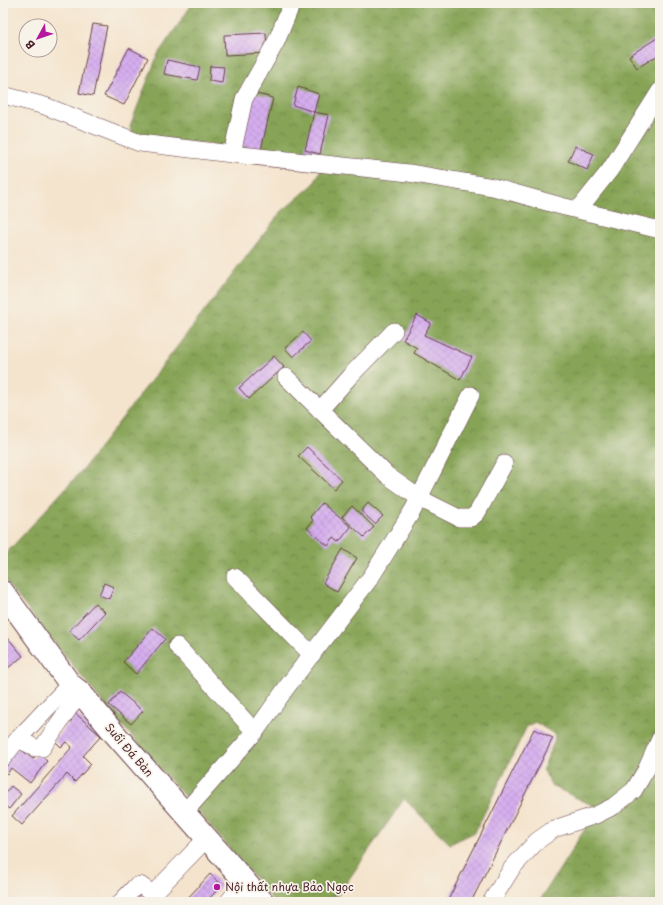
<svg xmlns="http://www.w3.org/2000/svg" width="663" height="905" viewBox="0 0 663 905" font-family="'Playpen Sans',sans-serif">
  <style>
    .forest { fill: url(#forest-crowns); stroke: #686241 }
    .building { fill: url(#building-cross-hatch) }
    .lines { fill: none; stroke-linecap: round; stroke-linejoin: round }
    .street-casing { stroke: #643d43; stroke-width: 18 }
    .secondary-casing { stroke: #643d43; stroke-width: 24 }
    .street { stroke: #fff; stroke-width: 17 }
    .secondary { stroke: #fff; stroke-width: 22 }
    .poi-dot { fill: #b5179e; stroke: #f7f3e8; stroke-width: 1.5 }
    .labels { text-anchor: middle; stroke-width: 3.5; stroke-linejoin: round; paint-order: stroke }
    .street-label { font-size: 11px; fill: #4a1f2b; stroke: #f7f3e8 }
    .poi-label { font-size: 11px; fill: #4a1f2b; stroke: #f7f3e8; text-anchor: start }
  </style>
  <defs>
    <pattern id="forest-crowns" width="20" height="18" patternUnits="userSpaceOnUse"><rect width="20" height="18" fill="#87a457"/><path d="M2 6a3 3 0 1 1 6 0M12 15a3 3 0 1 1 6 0" fill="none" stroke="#708548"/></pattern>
    <pattern id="building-cross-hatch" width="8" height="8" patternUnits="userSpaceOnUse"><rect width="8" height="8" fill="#d6aeef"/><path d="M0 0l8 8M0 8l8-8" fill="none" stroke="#b995cd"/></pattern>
  </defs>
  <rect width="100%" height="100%" fill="#f7f3e8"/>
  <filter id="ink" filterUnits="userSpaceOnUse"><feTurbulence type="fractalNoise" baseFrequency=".025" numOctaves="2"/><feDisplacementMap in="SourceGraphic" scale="8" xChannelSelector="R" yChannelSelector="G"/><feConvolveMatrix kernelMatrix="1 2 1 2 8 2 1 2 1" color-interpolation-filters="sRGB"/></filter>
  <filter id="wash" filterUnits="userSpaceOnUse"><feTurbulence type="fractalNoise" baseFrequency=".012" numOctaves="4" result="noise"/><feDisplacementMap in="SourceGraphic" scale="16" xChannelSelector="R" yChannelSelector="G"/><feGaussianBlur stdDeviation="0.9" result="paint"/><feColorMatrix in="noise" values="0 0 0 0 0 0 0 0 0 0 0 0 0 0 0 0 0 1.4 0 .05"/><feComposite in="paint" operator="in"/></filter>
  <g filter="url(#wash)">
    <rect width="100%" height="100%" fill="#f4e4cd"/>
    <path class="forest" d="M193 3H660V902H539L598 808 552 786 543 769 555 739 554 734 535 722 527 726 475 832 450 844 404 799 338 895 329 897 327 902H274L241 861 108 709 9 586 3 574V557L83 469 280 213 314 184 326 159 133 135 130 126 158 54Z"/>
    <g id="blocks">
      <g class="building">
        <path d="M93 24 107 26 93 96 79 93Z"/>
        <path d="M266 33 267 53 225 55 224 35Z"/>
        <path d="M660 36V54L637 68 629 56Z"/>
        <path d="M129 48 148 58 124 105 104 96Z"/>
        <path d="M167 60 200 67 197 80 164 74Z"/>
        <path d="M210 66 224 67 222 83 209 81Z"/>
        <path d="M298 87 319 94 314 112 329 115 320 154 305 150 314 112 293 105Z"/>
        <path d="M253 93 273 98 261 150 241 146Z"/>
        <path d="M575 146 594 154 587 170 568 161Z"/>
        <path d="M417 315 431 323 424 335 472 357 460 380 414 353 417 348 403 340Z"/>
        <path d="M303 332 311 341 293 357 285 348Z"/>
        <path d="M274 356 284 367 249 399 239 388Z"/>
        <path d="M307 447 342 480 334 489 298 456Z"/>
        <path d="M322 503 351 527 339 542 334 538 328 546 307 528 313 520 310 517Z"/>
        <path d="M368 503 383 516 375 524 361 511Z"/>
        <path d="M352 506 374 527 364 537 342 517Z"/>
        <path d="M343 549 357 558 337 592 323 583Z"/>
        <path d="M104 583 114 587 109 599 99 595Z"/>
        <path d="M95 603 105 612 79 640 69 631Z"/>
        <path d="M153 628 165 639 136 674 123 662Z"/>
        <path d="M8 638 23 656 3 672V642Z"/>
        <path d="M120 692 143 711 131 724 109 705Z"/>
        <path d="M75 713 101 736 83 756 91 764 75 782 67 774 22 825 12 816 72 747 66 742 61 747 54 740 72 720 70 719Z"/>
        <path d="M534 729 553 738 471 902H447Z"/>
        <path d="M18 747 33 759 37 753 47 761 30 783 11 768 7 774 3 770V765Z"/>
        <path d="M11 786 21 794 9 809 3 804V796Z"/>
        <path d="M210 874 222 885 206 902H184Z"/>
        <path d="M138 892 147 899 145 902H131Z"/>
      </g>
    </g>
  </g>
  <g filter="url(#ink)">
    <use href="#blocks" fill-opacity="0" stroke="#643d43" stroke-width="1"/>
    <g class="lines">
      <defs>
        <g id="street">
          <path d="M3 95 45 106 140 143 232 154 409 173 493 187 561 206 660 230"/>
          <path d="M232 154 244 99 276 42 292 3"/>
          <path d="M578 210 610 170 660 91"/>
          <path d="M286 377 388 476 419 498 459 518H471L477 513 504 464"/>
          <path d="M320 410 350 376 394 331"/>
          <path d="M235 577 312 655"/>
          <path d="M177 646 255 732"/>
          <path d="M18 739 36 748H42L80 692"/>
          <path d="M3 758 18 739 70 684"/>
          <path d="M184 813 255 732 289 684 371 577 413 510 471 395"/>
          <path d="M121 902 135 887 140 885 153 894"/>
          <path d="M151 902 153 894 206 839"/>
          <path d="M228 902 244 882"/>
          <path d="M491 902 512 868 537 841 554 829 596 815 614 806 634 790 646 770 660 739"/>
        </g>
        <path id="secondary" d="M3 592 70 684 80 692 114 733 263 902"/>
      </defs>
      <use href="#street" class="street-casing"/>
      <use href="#secondary" class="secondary-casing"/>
      <use href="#street" class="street"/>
      <use href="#secondary" class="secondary"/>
    </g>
  </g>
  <circle class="poi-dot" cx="217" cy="887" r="4"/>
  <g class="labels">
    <g class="street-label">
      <text transform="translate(129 750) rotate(49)" y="4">Suối Đá Bàn</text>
    </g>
    <g class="poi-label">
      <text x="225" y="891">Nội thất nhựa Bảo Ngọc</text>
    </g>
  </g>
  <rect width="663" height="905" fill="none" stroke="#f7f3e8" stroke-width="16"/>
  <g transform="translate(38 38) rotate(230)"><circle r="19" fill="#f7f3e8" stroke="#b29e9c"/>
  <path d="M0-3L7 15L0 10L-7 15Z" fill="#b5179e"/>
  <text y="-6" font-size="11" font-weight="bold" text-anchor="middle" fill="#4a1f2b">B</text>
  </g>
</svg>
